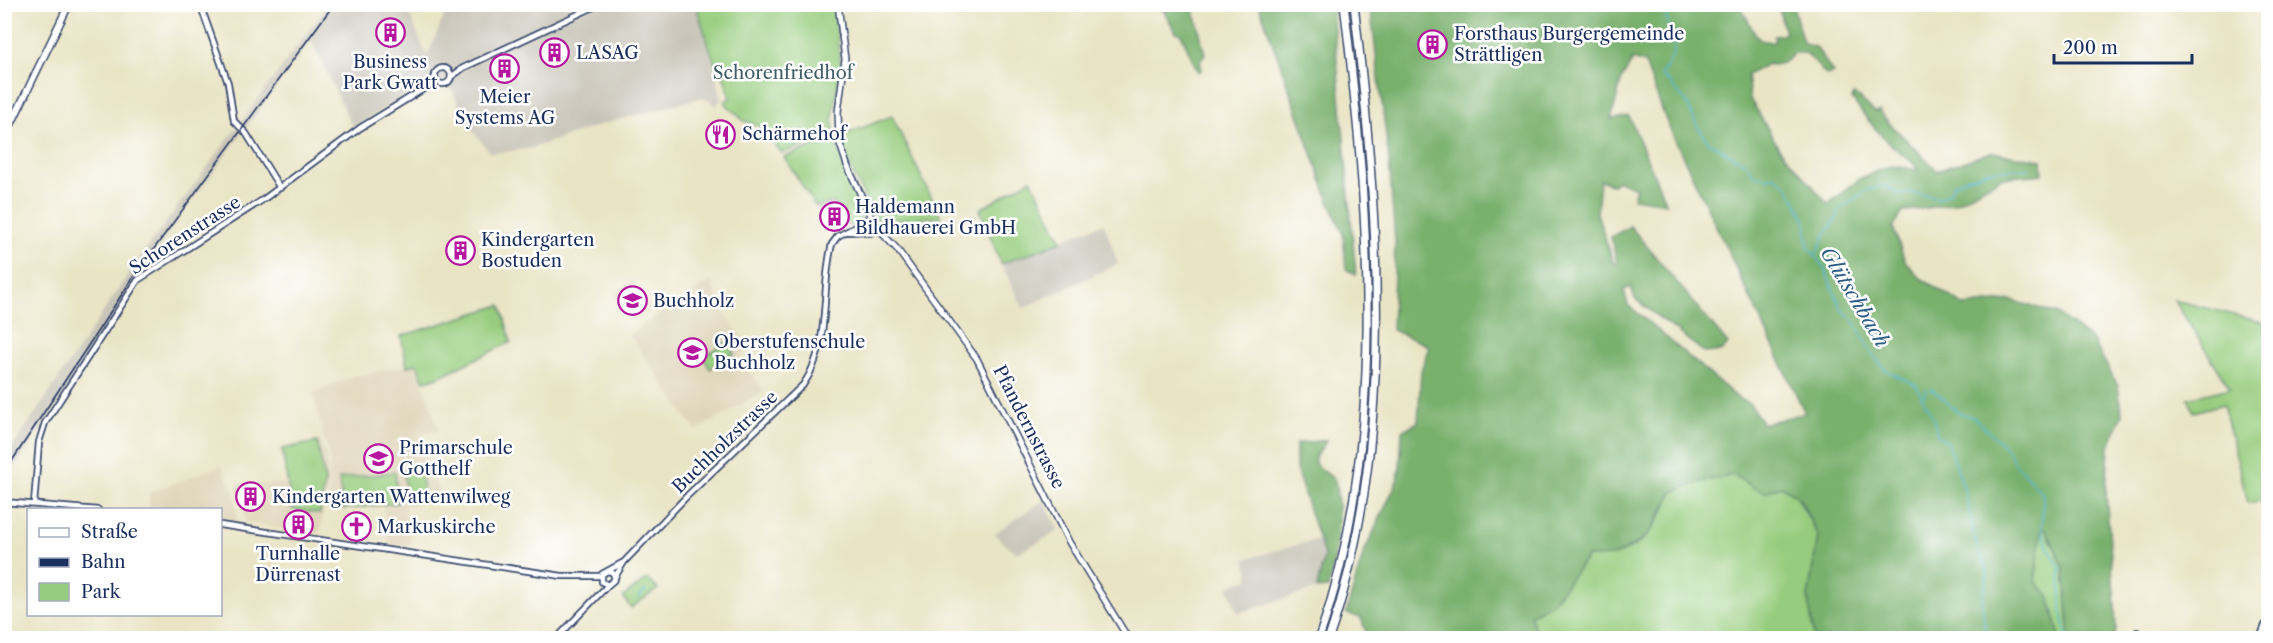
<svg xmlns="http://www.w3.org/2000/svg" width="2273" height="643" viewBox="0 0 2273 643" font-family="'Libre Caslon Text',serif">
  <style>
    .built { fill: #ded3b6 }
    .industrial { fill: #c8c4b8 }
    .green { fill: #96cc7d; stroke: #587e6e; stroke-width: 1.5 }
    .forest { fill: #78b06c; stroke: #4a7065; stroke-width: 1.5; fill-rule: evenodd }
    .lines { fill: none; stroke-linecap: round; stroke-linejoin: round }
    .stream { stroke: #50b5ce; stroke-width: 1.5 }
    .tertiary-casing { stroke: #3a4a6d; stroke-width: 8 }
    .secondary-casing { stroke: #3a4a6d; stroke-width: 8 }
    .primary-casing { stroke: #3a4a6d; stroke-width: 9 }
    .motorway-casing { stroke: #3a4a6d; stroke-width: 10 }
    .tertiary { stroke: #fff; stroke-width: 4.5 }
    .secondary { stroke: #fff; stroke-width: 5 }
    .primary { stroke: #fff; stroke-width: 6 }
    .motorway { stroke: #fff; stroke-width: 7 }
    .rail { stroke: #1b2f5e; stroke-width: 1.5 }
    .labels { text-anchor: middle; stroke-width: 5; stroke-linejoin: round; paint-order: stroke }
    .poi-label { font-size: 18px; fill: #1b2f5e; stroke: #fff; text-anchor: start }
    .park-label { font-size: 18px; fill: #405e67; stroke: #fff }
    .street-label { font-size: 18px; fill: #1b2f5e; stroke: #fff }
    .water-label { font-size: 20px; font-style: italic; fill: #2e5e85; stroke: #fff }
  </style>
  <rect width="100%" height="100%" fill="#fff"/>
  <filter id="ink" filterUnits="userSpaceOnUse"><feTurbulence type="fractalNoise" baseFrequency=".0167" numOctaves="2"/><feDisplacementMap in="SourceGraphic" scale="12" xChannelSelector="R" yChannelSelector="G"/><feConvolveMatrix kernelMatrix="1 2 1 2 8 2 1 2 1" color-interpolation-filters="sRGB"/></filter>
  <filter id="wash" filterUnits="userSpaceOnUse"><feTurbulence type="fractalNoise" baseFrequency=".008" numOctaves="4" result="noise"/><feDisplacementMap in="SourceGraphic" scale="24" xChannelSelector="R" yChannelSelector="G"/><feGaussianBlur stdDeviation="1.35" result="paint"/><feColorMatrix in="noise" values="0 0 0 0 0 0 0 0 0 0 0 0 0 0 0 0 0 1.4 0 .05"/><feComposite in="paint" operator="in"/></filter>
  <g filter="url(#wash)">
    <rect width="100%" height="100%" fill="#e9e4c4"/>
    <g class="built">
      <path d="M632 281 651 310 634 321 613 293Z"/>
      <path d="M711 281 723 311 750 348 739 356 764 391 696 431 629 334Z"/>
      <path d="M417 364 439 431 420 434 442 503 404 505 411 545 390 546 383 507 327 511 330 462 313 393 354 376Z"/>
      <path d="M320 440 327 460 328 485 320 531 311 535 246 522 237 485 286 483 281 449Z"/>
      <path d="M221 465 234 490 238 524 221 522 220 510 149 509V493Z"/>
    </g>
    <g class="industrial">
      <path d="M328 5H405L427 56 449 5H696L722 98 716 106 710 100 700 98 603 124 529 149 490 153 470 127 448 82 431 80 353 128 311 40 142 268 141 278 5 482V459L136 263Z"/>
      <path d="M834 202 850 226 837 231 830 229 816 207Z"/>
      <path d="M1104 223 1118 264 1023 308 1001 264Z"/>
      <path d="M1044 500 1059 531 1017 553 1001 541 995 533Z"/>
      <path d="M1319 539 1324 555 1317 589 1238 613 1228 587 1250 578 1245 559Z"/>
    </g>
    <g class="green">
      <path d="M696 5H834L841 65 833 117 834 135 782 153 758 126 744 121 724 102 730 98 723 74 718 75Z"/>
      <path d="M892 116 941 217 880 221 873 216 847 160 842 136Z"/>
      <path d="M835 138C839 157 868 206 860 221L850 226 834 202 816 207 784 157Z"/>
      <path d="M1031 179 1062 241 1001 264 980 209Z"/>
      <path d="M2174 300 2263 322 2268 342V493L2263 501 2248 503 2223 404 2194 412 2188 398 2230 388Z"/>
      <path d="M501 305 511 342 436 378 424 381 417 364 407 366 401 336Z"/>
      <path d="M727 342 734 354 710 369 703 357Z"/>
      <path d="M317 442 325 480 320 514 292 509 282 449Z"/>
      <path d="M420 468 424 499 407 501 403 470Z"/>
      <path d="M395 472 398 503 343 509 339 479Z"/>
      <path d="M1734 475 1756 489 1780 486 1796 495 1818 536 1808 597 1814 638H1538L1530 615 1553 602 1587 557C1624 556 1644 548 1662 514 1666 508 1668 498 1673 493 1683 482 1719 478 1734 475Z"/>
      <path d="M2042 529H2046L2064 568 2070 638H2060L2049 596 2035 581Z"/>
      <path d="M647 579 658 589 631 608 623 597Z"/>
    </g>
    <g class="forest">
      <path d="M1160 5H1190L1197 20 1205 55 1200 61 1202 69 1198 72 1181 34 1176 32Z"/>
      <path d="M1259 5H1332L1356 275 1346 269 1343 233 1329 201Z"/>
      <path d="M1370 5H1740L1755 34 1760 40 1772 42 1775 41 1774 36 1785 34 1778 5H1792C1798 18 1798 31 1804 44L1816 47 1833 73 1826 75 1806 53H1793C1790 61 1776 67 1768 64L1747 75 1750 99 1779 148 1828 204 1861 178 1891 166 1918 170C1913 160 1905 157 1897 150 1880 136 1865 117 1852 99L1854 94 1875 112 1880 111C1882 120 1928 159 1937 171L1991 152 2042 160 2043 174 2001 178 1955 203 1903 212 1893 227 1905 261 1919 277 1965 306 2011 300 2058 314 2093 341 2118 386 2122 415 2109 447 2106 493 2115 605 2116 632 2112 638H2070L2064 568 2046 529H2042L2035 581 2049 596 2060 638H1814L1808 597 1818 536 1802 503 1796 495 1781 486 1766 492 1756 489 1734 475 1696 483 1673 492 1651 531 1638 543 1614 556 1587 557 1553 602 1530 615 1538 638H1368L1361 618 1346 613 1363 555 1397 481 1400 467 1402 431 1418 422 1421 371 1429 346 1392 330 1395 242 1389 160ZM1633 59 1645 63 1667 123 1805 413 1763 424 1750 404 1739 399 1628 305 1624 290 1631 287 1635 299 1705 353 1722 351 1728 344 1630 226 1611 237 1617 263 1614 265 1597 213 1600 180 1613 185 1617 180 1636 188 1633 198 1666 203 1629 116 1611 119 1622 78Z"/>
      <path d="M1327 440 1315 457V464L1335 480C1342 517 1337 553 1328 588L1317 589 1324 555 1296 469V444Z"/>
    </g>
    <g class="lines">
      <g class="stream">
        <path d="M1671 4 1666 18C1676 43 1680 52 1661 74L1687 103 1696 124 1710 143 1748 165 1754 175 1768 178 1774 175 1788 187 1801 211 1806 223 1808 246 1824 268 1842 310 1853 319 1872 354 1887 371 1916 385 1932 416"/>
        <path d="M1816 255 1826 233 1838 216 1837 211 1867 190 1885 186 1899 194 1912 193 1939 198 1949 193 1954 184 1969 177H1974L1986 171 2030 168"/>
        <path d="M1931 389C1945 397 1954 415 1973 417L2008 450 2015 464 2043 494 2042 529 2048 548 2060 567 2061 608 2067 638"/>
        <path d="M1924 396 1926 389"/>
        <path d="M1934 418 1937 435 1948 443 1965 491 1976 544 1988 572 1982 604 1986 638"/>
        <path d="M638 599 646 590"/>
      </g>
    </g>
  </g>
  <g filter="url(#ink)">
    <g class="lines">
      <defs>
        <g id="tertiary">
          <path d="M200 4 228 83 234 121 246 133 280 188"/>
          <circle cx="443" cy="76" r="8"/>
          <path d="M451 77 463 68 600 4"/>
          <path d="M849 232 865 231"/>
          <path d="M4 502 98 510"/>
          <path d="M34 504 39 442 45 423 138 280 264 199 360 128 425 88 435 77"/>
          <path d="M220 525 562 576H601"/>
          <path d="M608 571 613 573 615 579 608 585 602 582V574L622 563"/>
          <path d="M615 577 624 562 688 495 803 385C832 343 820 291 832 244L838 236 863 223"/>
          <path d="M557 638 608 585"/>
          <path d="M2128 638 2137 632 2149 638"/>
          <path d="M2260 638 2268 618"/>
        </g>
        <g id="secondary">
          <path d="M838 4 845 59 838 112 839 141 847 165 872 219"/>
          <circle cx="869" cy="226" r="7"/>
          <path d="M876 227 897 249 977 359 1069 542 1128 638"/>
        </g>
        <path id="primary" d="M4 139 69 4"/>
        <g id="motorway">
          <path d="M1319 638C1389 440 1369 210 1344 4"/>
          <path d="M1329 638C1398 439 1378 210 1354 4"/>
        </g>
      </defs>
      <use href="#tertiary" class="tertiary-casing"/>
      <use href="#secondary" class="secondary-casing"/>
      <use href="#primary" class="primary-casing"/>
      <use href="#motorway" class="motorway-casing"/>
      <use href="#tertiary" class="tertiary"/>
      <use href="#secondary" class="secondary"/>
      <use href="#primary" class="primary"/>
      <use href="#motorway" class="motorway"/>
      <path class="rail" d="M4 473 134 276 334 4"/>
    </g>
  </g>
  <defs>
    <symbol id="building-ring" viewBox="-11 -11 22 22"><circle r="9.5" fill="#fff" stroke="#b5179e" stroke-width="1.5"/><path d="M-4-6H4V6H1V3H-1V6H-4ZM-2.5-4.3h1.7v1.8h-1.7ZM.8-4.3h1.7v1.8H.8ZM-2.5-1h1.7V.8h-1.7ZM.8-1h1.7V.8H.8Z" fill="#b5179e"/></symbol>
    <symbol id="restaurant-ring" viewBox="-11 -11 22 22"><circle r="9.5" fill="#fff" stroke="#b5179e" stroke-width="1.5"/><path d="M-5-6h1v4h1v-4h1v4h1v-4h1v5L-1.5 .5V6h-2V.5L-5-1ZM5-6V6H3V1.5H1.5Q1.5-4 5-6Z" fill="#b5179e"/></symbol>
    <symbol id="school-ring" viewBox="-11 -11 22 22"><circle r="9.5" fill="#fff" stroke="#b5179e" stroke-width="1.5"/><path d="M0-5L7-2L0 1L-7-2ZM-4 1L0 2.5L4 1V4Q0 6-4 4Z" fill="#b5179e"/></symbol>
    <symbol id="church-ring" viewBox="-11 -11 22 22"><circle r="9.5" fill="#fff" stroke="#b5179e" stroke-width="1.5"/><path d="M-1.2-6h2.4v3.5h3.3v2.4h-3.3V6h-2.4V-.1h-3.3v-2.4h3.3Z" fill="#b5179e"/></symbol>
  </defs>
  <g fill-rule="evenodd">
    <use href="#building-ring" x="374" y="16" width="33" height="33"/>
    <use href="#building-ring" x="1416" y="28" width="33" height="33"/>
    <use href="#building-ring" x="538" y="36" width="33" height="33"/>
    <use href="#building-ring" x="488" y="52" width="33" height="33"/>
    <use href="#restaurant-ring" x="704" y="118" width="33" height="33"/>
    <use href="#building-ring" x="818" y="200" width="33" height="33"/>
    <use href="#building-ring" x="444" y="234" width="33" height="33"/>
    <use href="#school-ring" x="616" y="284" width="33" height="33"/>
    <use href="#school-ring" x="676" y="336" width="33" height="33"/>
    <use href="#school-ring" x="362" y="442" width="33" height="33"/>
    <use href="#building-ring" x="234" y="480" width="33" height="33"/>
    <use href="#building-ring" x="282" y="508" width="33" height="33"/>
    <use href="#church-ring" x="340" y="510" width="33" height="33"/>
  </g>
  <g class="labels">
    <g class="poi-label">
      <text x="1454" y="40">Forsthaus Burgergemeinde<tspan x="1454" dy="21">Strättligen</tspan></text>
      <text x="576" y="59">LASAG</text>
      <text x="390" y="68" text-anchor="middle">Business<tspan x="390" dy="21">Park Gwatt</tspan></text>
      <text x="505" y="103" text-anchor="middle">Meier<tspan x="505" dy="21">Systems AG</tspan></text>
      <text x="742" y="140">Schärmehof</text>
      <text x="855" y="213">Haldemann<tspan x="855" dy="21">Bildhauerei GmbH</tspan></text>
      <text x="481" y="246">Kindergarten<tspan x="481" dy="21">Bostuden</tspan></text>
      <text x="653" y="307">Buchholz</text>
      <text x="714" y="348">Oberstufenschule<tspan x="714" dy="21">Buchholz</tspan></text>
      <text x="399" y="454">Primarschule<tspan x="399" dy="21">Gotthelf</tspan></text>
      <text x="272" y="503">Kindergarten Wattenwilweg</text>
      <text x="377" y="533">Markuskirche</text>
      <text x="298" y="560" text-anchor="middle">Turnhalle<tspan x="298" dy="21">Dürrenast</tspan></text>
    </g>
    <g class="park-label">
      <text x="783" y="79">Schorenfriedhof</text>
    </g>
    <g class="street-label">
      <text transform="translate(185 235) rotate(-33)" y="6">Schorenstrasse</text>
      <text transform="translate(1029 427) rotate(63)" y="6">Pfandernstrasse</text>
      <text transform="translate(725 442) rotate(-44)" y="6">Buchholzstrasse</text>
    </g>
    <g class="water-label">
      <text transform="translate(1855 297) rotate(59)" y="7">Glütschbach</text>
    </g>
  </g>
  <rect width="2273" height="643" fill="none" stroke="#fff" stroke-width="24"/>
  <rect x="27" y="508" width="195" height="108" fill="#ffffff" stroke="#a4acbf" stroke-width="1.5"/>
  <rect x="39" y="528" width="30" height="9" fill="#ffffff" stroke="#a4acbf" stroke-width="1.5"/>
  <text x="81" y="538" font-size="18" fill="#1b2f5e">Straße</text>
  <rect x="39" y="558" width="30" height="9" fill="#1b2f5e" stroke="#a4acbf" stroke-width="1.5"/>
  <text x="81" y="568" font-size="18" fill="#1b2f5e">Bahn</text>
  <rect x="39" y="583" width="30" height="18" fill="#96cc7d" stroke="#a4acbf" stroke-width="1.5"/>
  <text x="81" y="598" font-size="18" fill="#1b2f5e">Park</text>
  <path d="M2054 54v9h138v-9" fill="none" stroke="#1b2f5e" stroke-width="3"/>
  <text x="2063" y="54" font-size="18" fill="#1b2f5e" stroke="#ffffff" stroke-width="4.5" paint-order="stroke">200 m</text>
</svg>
